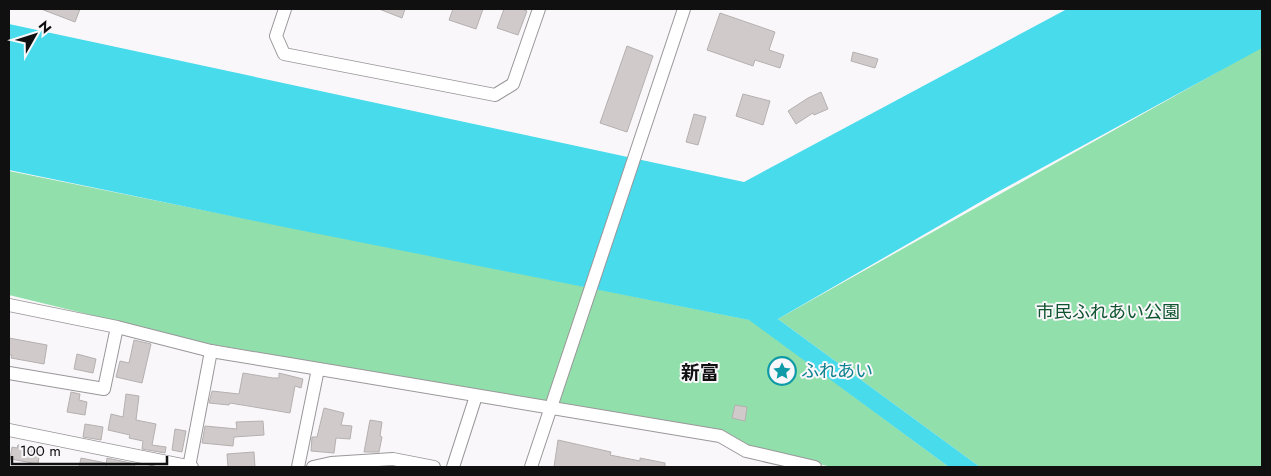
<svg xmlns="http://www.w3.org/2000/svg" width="1271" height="476" viewBox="0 0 1271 476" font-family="Jost,'Noto Sans JP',sans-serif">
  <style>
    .green { fill: #91dfaa }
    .water { fill: #47dbeb }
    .building { fill: #d0cbca; stroke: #b5b0b0 }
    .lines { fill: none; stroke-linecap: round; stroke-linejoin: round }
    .minor-casing { stroke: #9a979a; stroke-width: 14 }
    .minor { stroke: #fff; stroke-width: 12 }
    .labels { text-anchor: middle; stroke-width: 4; stroke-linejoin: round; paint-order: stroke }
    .park-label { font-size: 18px; fill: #0e542e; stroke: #faf7fb }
    .culture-label { font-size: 18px; fill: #0d838f; stroke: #faf7fb; text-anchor: start }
    .neighbourhood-label { font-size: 19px; font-weight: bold; fill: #111011; stroke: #faf7fb }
  </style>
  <rect width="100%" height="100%" fill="#faf7fb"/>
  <g class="green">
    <path d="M1262 47V467H980L778 319Z"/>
    <path d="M9 171 750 320 949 467H832L747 448 720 434 210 344 9 295Z"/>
  </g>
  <path class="water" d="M1067 9H1262V48L994 194 778 319 980 467H949L749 320 289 228 9 170V24L744 182Z"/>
  <g class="building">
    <path d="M41 9H80L75 22Z"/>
    <path d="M379 9H405L402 18Z"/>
    <path d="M453 9H483L476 29 449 20Z"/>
    <path d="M504 9H522L527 11 518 35 497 28Z"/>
    <path d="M720 13 775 32 769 50 784 55 780 68 755 60 753 66 707 50Z"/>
    <path d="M627 46 653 56 627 132 600 123Z"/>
    <path d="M853 52 878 59 875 68 851 61Z"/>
    <path d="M821 92 828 109 814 115 813 113 796 124 788 111 808 98Z"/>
    <path d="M743 94 770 101 763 125 736 116Z"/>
    <path d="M694 114 706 117 698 145 686 142Z"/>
    <path d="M9 338 47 345 44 364 11 358 12 355H9Z"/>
    <path d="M134 340 151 344 142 383 116 377 120 361 129 363Z"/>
    <path d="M77 354 96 359 93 373 74 369Z"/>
    <path d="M243 373 273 378H279V373L303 379 301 388 295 386 290 413 230 403 229 405 209 403 212 391 239 394Z"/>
    <path d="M71 392 80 394 79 400 87 402 85 415 67 412Z"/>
    <path d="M126 394 139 396 136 420 156 424 152 445 166 447 165 453 142 449 143 441 129 438 130 435 108 430 111 414 123 417Z"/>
    <path d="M735 405 747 407 745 421 732 418Z"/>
    <path d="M324 408 344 413 341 425 352 426 350 439 336 438 334 453 311 451 312 437H317Z"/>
    <path d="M370 420 382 422 380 436 382 437 379 452H364Z"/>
    <path d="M263 421 264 435 234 437 233 446 202 443 205 426 237 429 236 422Z"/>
    <path d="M85 424 103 427 101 440 83 437Z"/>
    <path d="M175 429 186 431 182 452 172 450Z"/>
    <path d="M558 440 611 452 610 455 640 461V458L665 463V467H554Z"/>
    <path d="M18 445 40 449 38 464 10 459 12 447 17 448Z"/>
    <path d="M254 452 255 467H228L227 454Z"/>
    <path d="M81 458 106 463V467H79Z"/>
    <path d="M107 458 135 464 134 467H106Z"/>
  </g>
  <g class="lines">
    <defs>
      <g id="minor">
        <path d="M285 9 276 36 284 54 495 95 513 84 539 9"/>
        <path d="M9 305 117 327 211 351 720 436 746 451 815 467"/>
        <path d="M9 373 104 389 117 327"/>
        <path d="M9 430 192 467"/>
        <path d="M189 467 211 351"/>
        <path d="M298 467 318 369"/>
        <path d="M313 467 331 463 393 459 434 467"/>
        <path d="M453 467 476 396"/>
        <path d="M531 467 684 9"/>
      </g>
    </defs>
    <use href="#minor" class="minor-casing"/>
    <use href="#minor" class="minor"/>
  </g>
  <defs>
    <symbol id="sight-ring" viewBox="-11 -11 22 22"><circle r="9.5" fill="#faf7fb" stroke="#0f9aa8" stroke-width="1.5"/><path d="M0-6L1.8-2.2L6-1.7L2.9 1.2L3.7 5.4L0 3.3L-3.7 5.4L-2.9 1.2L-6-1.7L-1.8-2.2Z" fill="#0f9aa8"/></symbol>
  </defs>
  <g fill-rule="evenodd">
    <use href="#sight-ring" x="766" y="355" width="32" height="32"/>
  </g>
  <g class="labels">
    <g class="park-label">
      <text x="1108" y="318">市民ふれあい公園</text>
    </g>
    <g class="culture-label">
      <text x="801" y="377">ふれあい</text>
    </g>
    <g class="neighbourhood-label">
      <text x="700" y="379">新富</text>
    </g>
  </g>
  <rect width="1271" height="476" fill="none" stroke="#111011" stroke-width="20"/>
  <g transform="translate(35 35) rotate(51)" stroke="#faf7fb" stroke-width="4" paint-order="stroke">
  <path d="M0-4L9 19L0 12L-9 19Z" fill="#111011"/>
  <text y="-8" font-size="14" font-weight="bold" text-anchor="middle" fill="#111011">N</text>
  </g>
  <path d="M12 456v8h155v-8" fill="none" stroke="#111011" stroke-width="2.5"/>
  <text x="20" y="456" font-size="15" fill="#111011" stroke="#faf7fb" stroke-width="4" paint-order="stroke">100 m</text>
</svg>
